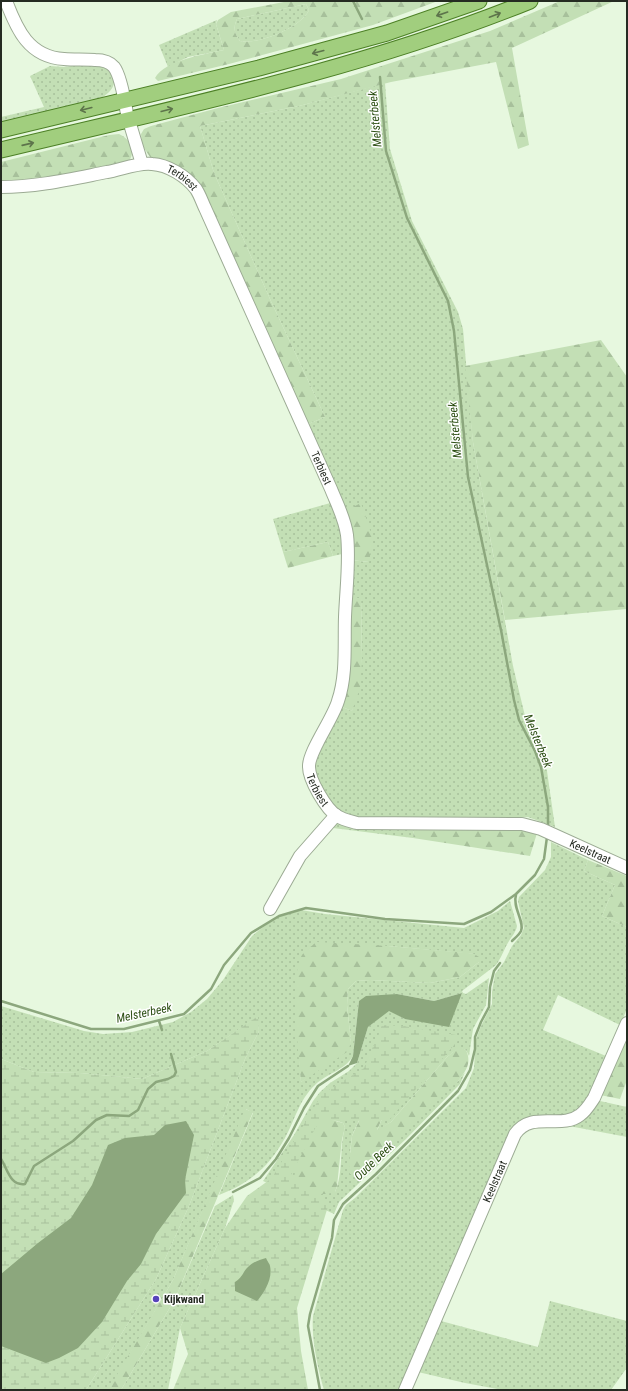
<svg xmlns="http://www.w3.org/2000/svg" width="628" height="1391" font-family="'Roboto Condensed',sans-serif">
<defs>
<pattern id="grass-dots" width="8" height="8" patternUnits="userSpaceOnUse"><rect width="8" height="8" fill="#c3dfb5"/><path d="M2 2h.1M6 6h.1" fill="none" stroke="#a7c09b" stroke-width="1.8" stroke-linecap="round"/></pattern>
<pattern id="forest-firs" width="22" height="20" patternUnits="userSpaceOnUse"><rect width="22" height="20" fill="#c3dfb5"/><path d="M5 1l3.5 6h-7zM16 11l3.5 6h-7z" fill="#a7c09b"/></pattern>
<pattern id="wetland-marsh" width="20" height="14" patternUnits="userSpaceOnUse"><rect width="20" height="14" fill="#c3dfb5"/><path d="M1 5h8M5 5V1M11 12h8M15 12V8" fill="none" stroke="#a7c09b"/></pattern>
</defs>
<rect width="100%" height="100%" fill="#e7f8df"/>
<!-- grass -->
<g fill="url(#grass-dots)" fill-rule="evenodd">
<path d="M306,4L309,10C301,28 257,45 240,41C234,33 233,28 237,19Z"/>
<polygon points="217,20 216,24 224,50 188,57 168,67 159,45"/>
<path d="M78,65C86,65 96,65 104,67C106,68 109,71 111,73C119,84 110,93 101,98L1,122V117L44,107L30,76L50,66L64,67Z"/>
<path d="M385,83L390,149L412,221L458,312L463,329L473,442L513,666L525,716L547,771L555,827L528,817H358C336,814 336,814 325,795C322,790 317,784 315,778C310,763 335,723 342,707L352,711L362,658L361,598H350L351,560L368,562L369,557L345,511L306,425L325,417L270,299L214,173L200,126L299,106Z"/>
<polygon points="334,502 339,520 342,554 333,556 328,542 283,552 273,519"/>
<polygon points="337,823 349,825 414,829 413,838 333,828 333,826"/>
<path d="M551,842L588,860L584,871L615,885L602,916L627,927V1009L620,1025L558,995L543,1030L606,1056L586,1100L581,1108L569,1116L520,1120L501,1150L455,1262L399,1390H324C318,1369 311,1338 313,1316L343,1210L346,1205L355,1198L466,1088L474,1068L476,1039L481,1026L492,1004V992L495,974L504,962L512,946L521,935L524,928L518,901L519,897L545,870L551,857Z"/>
<path d="M510,901L517,926C516,932 512,936 509,941C504,949 502,957 496,965L462,991L463,993L466,994L489,978L486,1005L473,1029L469,1056L466,1050C458,1046 454,1052 447,1057L391,1122L377,1131L381,1121L387,1115L385,1064L354,1131L352,1136L350,1153L458,1081L465,1072L460,1084L406,1139L339,1202L334,1214L263,1181L294,1135L313,1101L320,1092L330,1083L349,1071L357,1063L368,1027L389,1010L405,1019L456,1006L462,993L434,1001L397,994L359,1001L353,1056C344,1071 327,1073 315,1085C299,1100 295,1120 285,1138C269,1167 250,1183 219,1195L253,1113L246,1109L173,1280L109,1390H86L156,1279L189,1206L245,1059L259,1031L257,1017L207,1051L142,1079L80,1073L34,1072L1,1059V1006L84,1031L103,1034L132,1032L173,1022L191,1012L207,999L223,980L252,936L263,927L278,917L301,910L325,914L464,928L498,911ZM388,946L474,954L479,962L460,977L430,983L370,980L356,981L348,989L347,1005L351,1043L301,1082L296,1008ZM332,1119L343,1123L345,1127C339,1148 344,1172 335,1192Z"/>
<polygon points="600,1101 627,1107 627,1137 569,1126 581,1120"/>
<polygon points="233,1195 234,1200 225,1228 180,1328 168,1390 121,1390 175,1299 215,1206"/>
<polygon points="550,1301 627,1321 626,1369 611,1390 503,1390 465,1383 418,1372 441,1321 538,1347"/>
</g>
<!-- forest -->
<g fill="url(#forest-firs)" fill-rule="evenodd">
<path d="M289,1H438L373,25L229,64L158,81L155,78C165,60 206,54 224,50L216,24L218,20L231,12ZM306,4L309,10C301,28 257,45 240,41C234,33 233,28 237,19Z"/>
<polygon points="560,1 614,1 512,48 529,145 518,149 496,62 391,82 299,106 200,126 214,173 270,299 325,417 306,425 202,191 159,161 150,157 142,145 141,134 144,129 151,126 218,108 341,79 490,31"/>
<path d="M119,134C132,140 136,151 128,163L51,181L1,183V162L109,135Z"/>
<polygon points="601,340 627,377 627,609 505,620 473,442 465,366"/>
<polygon points="361,503 373,539 369,562 351,560 345,511"/>
<polygon points="328,542 333,556 288,568 283,552"/>
<polygon points="350,598 361,598 362,658 360,688 352,711 342,707 348,683"/>
<polygon points="414,829 525,830 537,833 530,856 413,838"/>
<polygon points="588,860 627,876 627,927 602,916 615,885 584,871"/>
<path d="M316,942L388,946L468,953L474,954L479,957V962L460,977L430,983L370,980L356,981L348,989L347,1005L351,1043L347,1052L301,1082C299,1055 289,976 302,955C305,951 312,946 316,942Z"/>
<polygon points="627,1033 627,1080 620,1099 600,1095"/>
<path d="M458,1048H462L466,1050C472,1063 466,1071 458,1081L356,1175L350,1174L349,1165L352,1136L385,1064L387,1115L381,1121L377,1130L391,1122L447,1057Z"/>
<polygon points="245,1109 253,1112 175,1299 121,1390 108,1390 173,1280"/>
<path d="M317,1116L343,1123L345,1127L342,1139L337,1186L335,1192C314,1198 309,1190 294,1178L296,1166Z"/>
</g>
<!-- wetland -->
<g fill="url(#wetland-marsh)">
<polygon points="258,1016 259,1031 245,1059 189,1206 156,1279 86,1390 1,1390 1,1059 34,1072 80,1073 142,1079 207,1051"/>
<polygon points="382,1025 403,1026 462,1036 389,1120 319,1121 291,1175 329,1203 297,1308 301,1351 308,1390 173,1390 188,1354 180,1328 225,1228 247,1196 272,1178 322,1094 364,1068"/>
</g>
<!-- water -->
<g fill="#8ca77d">
<polygon points="462,993 449,1027 405,1019 389,1011 368,1027 357,1063 348,1066 353,1056 359,1001 366,996 397,994 434,1001"/>
<polygon points="186,1121 194,1135 185,1180 186,1193 156,1234 141,1264 127,1281 102,1322 78,1348 59,1358 46,1363 1,1346 1,1274 38,1243 71,1218 92,1185 108,1145 125,1138 154,1135 165,1125"/>
<path d="M266,1258C267,1261 270,1264 270,1266C273,1279 264,1293 257,1301L235,1291V1282C243,1277 242,1273 248,1267C253,1262 259,1260 266,1258Z"/>
</g>
<g fill="none" stroke-linecap="round" stroke-linejoin="round">
<!-- stream -->
<g stroke="#8ca77d" stroke-width="2.5">
<polyline points="353,1 362,19"/>
<polyline points="380,77 386,151 407,218 448,301 454,331 468,477 501,630 514,700 519,720 535,751 541,767 548,807 548,828"/>
<path d="M512,941C515,938 519,935 521,931C525,922 512,907 516,895"/>
<polyline points="1,1001 91,1029 124,1029 184,1014 211,989 224,965 251,933 279,916 306,908 385,919 464,924 491,912 516,894 535,875 544,859 547,837"/>
<polyline points="159,1021 162,1030"/>
<path d="M1,1159C8,1170 10,1186 25,1184L34,1166L73,1141L96,1120L107,1115L129,1116L138,1110L148,1089L156,1082L168,1079L174,1076L176,1072L171,1054"/>
<polyline points="233,1192 260,1178 276,1159 289,1138 304,1108 318,1086 348,1066"/>
<polyline points="320,1390 308,1326 310,1314 332,1238 334,1220 343,1204 376,1174 458,1091 470,1070 475,1049 475,1037 481,1022 489,1007 490,987 494,971 500,963"/>
</g>
<defs>
<g id="minor">
<path d="M6,1C17,30 29,57 64,59C74,60 84,59 95,60C101,60 109,61 114,67C121,76 125,102 127,114C132,131 137,147 142,164"/>
<path id="s1" d="M1,187C37,187 71,179 107,172C120,170 139,162 152,164C168,165 186,176 196,189C200,195 202,202 205,208L331,489C337,504 345,519 347,535C350,561 346,590 345,617C344,644 347,675 338,701C333,719 308,752 309,767C309,780 326,809 337,816C344,820 350,821 357,823L522,824L541,829L627,868"/>
<polyline points="270,909 300,856 336,815"/>
<path id="s2" d="M405,1390L515,1134C532,1110 561,1130 580,1115C586,1111 590,1104 594,1098L627,1023"/>
</g>
<g id="major">
<polyline points="1,130 259,68 387,33 479,1"/>
<path d="M1,150C179,107 360,70 530,1"/>
</g>
</defs>
<!-- minor casing -->
<use href="#minor" stroke="#9cab94" stroke-width="14"/>
<!-- major casing -->
<use href="#major" stroke="#4d8026" stroke-width="17"/>
<!-- minor -->
<use href="#minor" stroke="#fff" stroke-width="12"/>
<!-- major -->
<use href="#major" stroke="#a1ce7e" stroke-width="15"/>
</g>
<!-- one-way arrows -->
<defs><path id="oneway-shaft" d="M-6 0H5M1.5-3L5.5 0L1.5 3" fill="none" stroke-width="1.6" stroke-linecap="round" stroke-linejoin="round"/></defs>
<g stroke="#5d744b">
<use href="#oneway-shaft" transform="translate(442 14) rotate(161)"/>
<use href="#oneway-shaft" transform="translate(495 15) rotate(-21)"/>
<use href="#oneway-shaft" transform="translate(318 52) rotate(165)"/>
<use href="#oneway-shaft" transform="translate(86 109) rotate(166)"/>
<use href="#oneway-shaft" transform="translate(167 110) rotate(-14)"/>
<use href="#oneway-shaft" transform="translate(28 144) rotate(-13)"/>
</g>
<!-- markers -->
<circle fill="#5743bb" stroke="#fff" stroke-width="1.5" cx="156" cy="1299" r="4"/>
<g text-anchor="middle" dominant-baseline="central" stroke-width="3" stroke-linejoin="round" paint-order="stroke">
<!-- street labels -->
<g font-size="11" fill="#252b22" stroke="#fff">
<text stroke="none"><textPath href="#s1" startOffset="187">Terbiest</textPath></text>
<text stroke="none"><textPath href="#s1" startOffset="511">Terbiest</textPath></text>
<text stroke="none"><textPath href="#s1" startOffset="847">Terbiest</textPath></text>
<text stroke="none"><textPath href="#s1" startOffset="1140">Keelstraat</textPath></text>
<text stroke="none"><textPath href="#s2" startOffset="227">Keelstraat</textPath></text>
</g>
<!-- poi labels -->
<g font-size="11" font-weight="bold" fill="#252b22" stroke="#fff" text-anchor="start">
<text x="164" y="1299">Kijkwand</text>
</g>
<!-- water labels -->
<g font-size="12" font-style="italic" fill="#2c4f13" stroke="#fff">
<text transform="translate(375 119) rotate(-95)">Melsterbeek</text>
<text transform="translate(455 430) rotate(-95)">Melsterbeek</text>
<text transform="translate(538 741) rotate(68)">Melsterbeek</text>
<text transform="translate(144 1013) rotate(-12)">Melsterbeek</text>
<text transform="translate(374 1161) rotate(-44)">Oude Beek</text>
</g>
</g>
<!-- border -->
<rect width="628" height="1391" fill="none" stroke="#252b22" stroke-width="4"/>
</svg>
